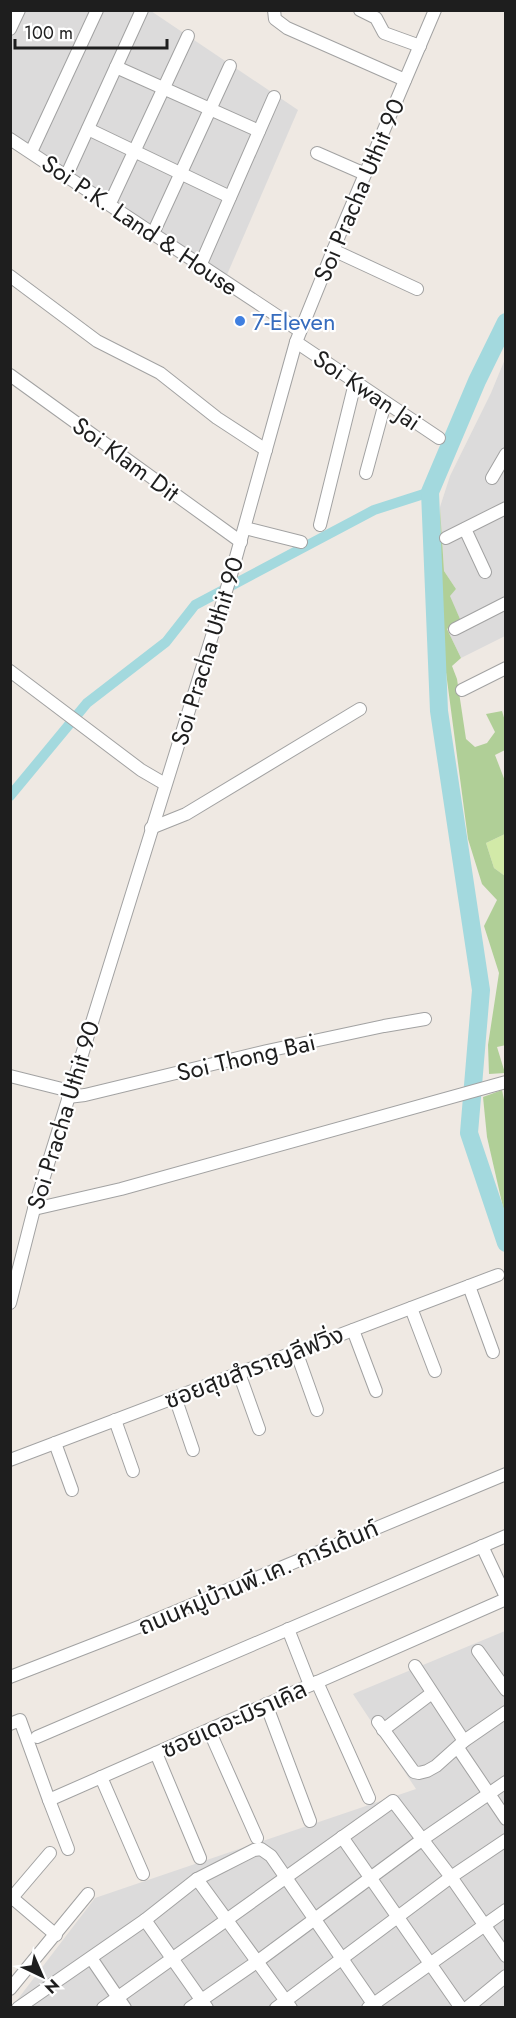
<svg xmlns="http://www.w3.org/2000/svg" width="516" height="2018" font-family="Jost,'Noto Sans Thai',sans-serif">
<rect width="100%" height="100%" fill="#efe9e3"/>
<!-- residential -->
<g fill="#dcdbdb">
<polygon points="10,11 151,11 298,110 226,277 11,135"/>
<polygon points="505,359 505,636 461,658 447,629 460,619 449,596 456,589 444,571 440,507 450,476 491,393"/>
<polygon points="505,1631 505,2007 11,2008 95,1898 416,1789 353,1694"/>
</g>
<!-- grass -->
<polygon fill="#d2eaa8" points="505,834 505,876 494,868 486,843"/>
<!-- forest -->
<g fill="#b0cf97">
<polygon points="440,507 444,571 456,589 450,596 460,619 447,629 461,658 452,666 457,679 466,739 475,747 487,743 495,732 486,714 502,711 505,721 505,750 495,755 505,781 505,834 486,843 494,868 505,876 506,1045 497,1047 505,1073 489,1074 488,1045 499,973 484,926 497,900 482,884 468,839 442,642"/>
<polygon points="502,1090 506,1109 505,1216 487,1137 483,1097"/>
</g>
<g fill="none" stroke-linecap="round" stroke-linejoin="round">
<!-- canal -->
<polyline stroke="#a3d9de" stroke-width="10" points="10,796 87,703 166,642 195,605 374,510 430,492"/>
<!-- river -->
<polyline stroke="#a3d9de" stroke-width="18" points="506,322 477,381 430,492 439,711 481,990 469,1133 506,1243"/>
<defs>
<g id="minor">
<polyline points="274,10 275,19 287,28 405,80"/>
<polyline points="360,10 376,18 384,33 420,46"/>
<polyline points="10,29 19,10"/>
<polyline points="116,67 259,131"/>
<polyline points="88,129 230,197"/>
<polyline points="10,139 300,331"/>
<polyline points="31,152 97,10"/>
<polyline points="317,153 365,174"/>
<polyline points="69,170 142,10"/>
<polyline points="112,199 188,36"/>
<polyline points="156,227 230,66"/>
<polyline points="333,250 417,289"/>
<polyline points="200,266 274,97"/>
<polyline points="10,276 97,341 160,373 217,418 266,450"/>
<polyline points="296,342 439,438"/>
<polyline points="10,375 241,542"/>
<polyline points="366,473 385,403"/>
<polyline points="492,478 506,454"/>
<polyline points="320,525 355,383"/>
<polyline points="245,528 301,542"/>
<polyline points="465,529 485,572"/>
<polyline points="446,538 506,508"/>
<polyline points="455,629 506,603"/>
<polyline points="10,671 141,770 165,784"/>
<polyline points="462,690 506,668"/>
<polyline points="151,828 186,814 360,709"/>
<polyline points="10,1076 70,1091"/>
<polyline points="68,1097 85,1095 267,1051 384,1026 425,1019"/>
<polyline points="34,1209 121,1189 506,1082"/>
<polyline points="469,1286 493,1352"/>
<polyline points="10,1303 34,1209 231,575 296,342 343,226 435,10"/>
<polyline points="411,1308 435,1371"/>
<polyline points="353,1330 376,1391"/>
<polyline points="296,1351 317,1410"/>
<polyline points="239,1373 259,1429"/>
<polyline points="175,1397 193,1450"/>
<polyline points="115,1420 133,1471"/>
<polyline points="55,1443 72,1490"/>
<polyline points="10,1460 498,1275"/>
<polyline points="482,1546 506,1597"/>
<polyline points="288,1629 310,1685"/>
<polyline points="478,1651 506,1690"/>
<polyline points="415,1666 464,1741"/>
<polyline points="10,1677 141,1626 506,1474"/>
<polyline points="317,1682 369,1798"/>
<polyline points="266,1704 310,1821"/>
<polyline points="378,1722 414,1772 419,1773 427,1771 436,1766 464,1741 506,1712"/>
<polyline points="10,1724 20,1720 49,1800 506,1599"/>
<polyline points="209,1730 257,1838"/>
<polyline points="383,1730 432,1693"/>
<polyline points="37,1737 506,1536"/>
<polyline points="458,1748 506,1819"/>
<polyline points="156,1753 200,1858"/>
<polyline points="101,1777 143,1874"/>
<polyline points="49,1800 68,1849"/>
<polyline points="342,1837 461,2008"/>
<polyline points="197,1879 291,2008"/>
<polyline points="10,1896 56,1935"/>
<polyline points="10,1900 50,1853"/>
<polyline points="145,1920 207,2008"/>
<polyline points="91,1958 125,2008"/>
<polyline points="10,1989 88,1894"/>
<polyline points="18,2008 145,1920 197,1879 254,1850 261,1849 271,1856 376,2008"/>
<polyline points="103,2008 393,1801 451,1877 506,1956"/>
<polyline points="190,2008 258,1961 423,1839 506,1782"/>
<polyline points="276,2008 451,1877 506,1840"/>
<polyline points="368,2008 506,1910"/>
<polyline points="467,2008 506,1976"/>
</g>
</defs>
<!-- minor casing -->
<use href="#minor" stroke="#a2a2a2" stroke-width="14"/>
<!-- minor -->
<use href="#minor" stroke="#fff" stroke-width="12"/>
</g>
<!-- markers -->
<circle fill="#3f7fe0" stroke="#fff" stroke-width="2" cx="240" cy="321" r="6"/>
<g text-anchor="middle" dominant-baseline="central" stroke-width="4.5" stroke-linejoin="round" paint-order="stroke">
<!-- street labels -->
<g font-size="24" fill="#1e1e1e" stroke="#fff">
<text transform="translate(359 190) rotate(-67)">Soi Pracha Uthit 90</text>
<text transform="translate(140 225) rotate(34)">Soi P.K. Land &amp; House</text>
<text transform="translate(367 390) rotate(34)">Soi Kwan Jai</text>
<text transform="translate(126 459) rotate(36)">Soi Klam Dit</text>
<text transform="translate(207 651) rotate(-73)">Soi Pracha Uthit 90</text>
<text transform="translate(246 1057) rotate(-13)">Soi Thong Bai</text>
<text transform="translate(63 1115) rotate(-73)">Soi Pracha Uthit 90</text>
<text transform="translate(254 1367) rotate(-21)">ซอยสุขสำราญลีฟวิ่ง</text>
<text transform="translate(258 1577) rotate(-23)">ถนนหมู่บ้านพี.เค. การ์เด้นท์</text>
<text transform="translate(234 1719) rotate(-24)">ซอยเดอะมิราเคิล</text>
</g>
<!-- shop labels -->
<g font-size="24" fill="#366cbe" stroke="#fff" text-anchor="start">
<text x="252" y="321">7-Eleven</text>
</g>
</g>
<!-- border -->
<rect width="516" height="2018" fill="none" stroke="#1e1e1e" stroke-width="24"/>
<!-- north arrow -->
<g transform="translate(42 1976) rotate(136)" stroke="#ffffff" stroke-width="4.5" paint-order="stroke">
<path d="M0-4.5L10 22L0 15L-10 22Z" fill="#1e1e1e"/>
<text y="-9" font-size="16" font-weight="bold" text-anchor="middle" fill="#1e1e1e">N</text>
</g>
<!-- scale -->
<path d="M15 39v9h152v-9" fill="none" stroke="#1e1e1e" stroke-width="3"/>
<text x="24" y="39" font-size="18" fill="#1e1e1e" stroke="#ffffff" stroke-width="4.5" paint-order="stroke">100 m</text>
</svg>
